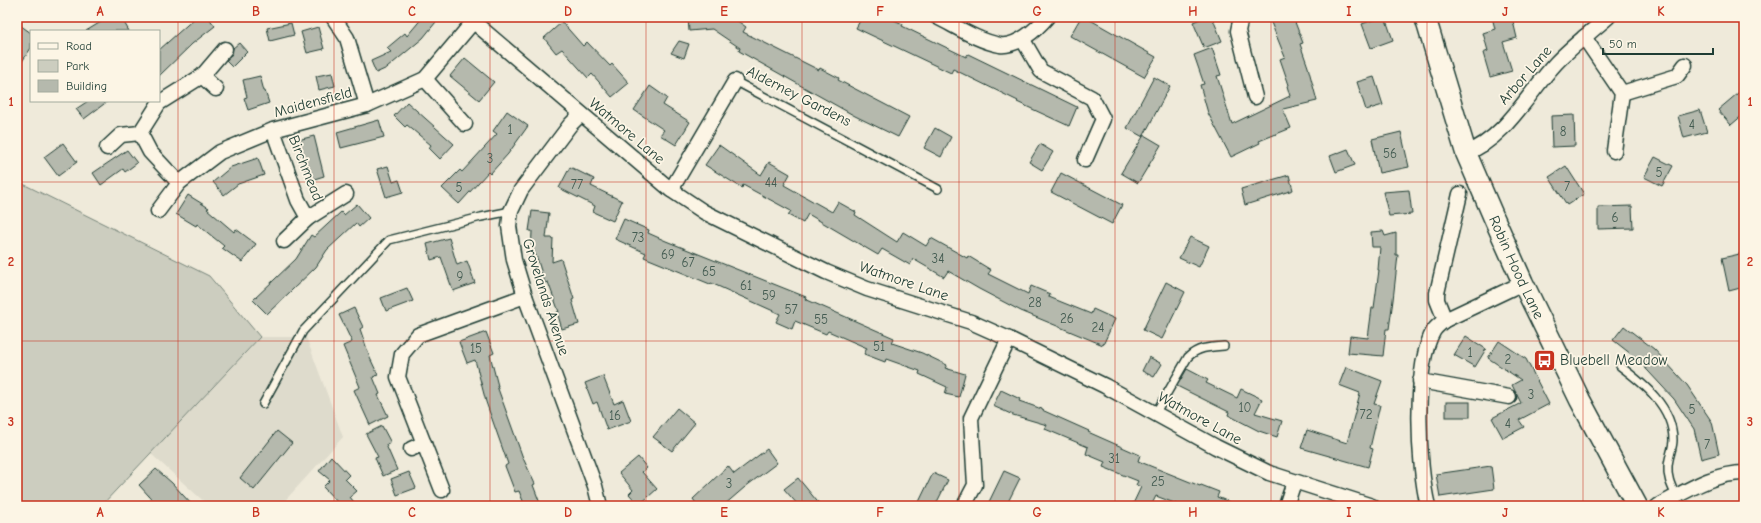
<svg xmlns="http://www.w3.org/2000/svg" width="1761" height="523" font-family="'Comic Neue',sans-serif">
<rect width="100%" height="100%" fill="#efeada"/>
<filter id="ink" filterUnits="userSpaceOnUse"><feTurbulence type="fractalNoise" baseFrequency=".025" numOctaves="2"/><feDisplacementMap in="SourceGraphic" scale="8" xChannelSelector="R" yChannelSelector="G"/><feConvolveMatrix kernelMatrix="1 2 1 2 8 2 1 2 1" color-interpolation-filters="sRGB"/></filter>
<g filter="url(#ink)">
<!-- built -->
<polygon fill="#dedbcc" points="260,337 306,337 343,437 280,506 209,506 150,453"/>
<!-- green -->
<polygon fill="#cccdbf" stroke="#76857a" points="17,181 209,276 260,337 101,506 17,506"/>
<!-- building -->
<g fill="#b5b9ad" stroke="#1f3d34">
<polygon points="109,17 121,17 129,31 86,31"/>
<polygon points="196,17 208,17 215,26 192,44 159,76 159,50"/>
<polygon points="423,17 440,17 423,38 387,68 376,73 371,61 391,52 387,48 405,33 407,36"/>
<polygon points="688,17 732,17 746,27 743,32 819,70 820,68 839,78 838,80 909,117 898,137 855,116 739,51 740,48 712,29 689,31"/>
<polygon points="862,17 887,17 903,24 902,26 966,57 968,54 1077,107 1069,126 1017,102 1018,101 953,69 951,73 856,28"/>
<polygon points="1081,17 1085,17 1156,57 1144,77 1070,36"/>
<polygon points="1205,17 1212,17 1222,41 1204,48 1193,22"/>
<polygon points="1279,17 1293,17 1303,43 1300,44 1308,67 1317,101 1283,109 1291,128 1259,141 1260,143 1231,157 1208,113 1200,85 1204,84 1194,55 1212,48 1221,75 1217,76 1232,124 1290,96 1287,86 1289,85 1280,59 1285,57 1270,20"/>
<polygon points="1381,17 1385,17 1393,40 1371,48 1362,24"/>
<polygon points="1492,17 1512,17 1517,38 1503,42 1512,71 1490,77 1483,53 1488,51 1483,33 1495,29"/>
<polygon points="562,22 583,46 587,42 610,66 612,64 629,83 612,97 592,74 588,78 562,49 556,53 544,38"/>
<polygon points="17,23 31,33 31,48 17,69"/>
<polygon points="291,23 294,35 270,41 267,28"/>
<polygon points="318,27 324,49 307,53 301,32"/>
<polygon points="679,41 689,44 684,58 671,53"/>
<polygon points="239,43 247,52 232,67 226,61 232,54 233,48"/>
<polygon points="465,58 494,82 479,100 450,76"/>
<polygon points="332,73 335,86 319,90 316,76"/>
<polygon points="260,76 264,91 265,91 269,103 248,110 244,98 247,97 243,80"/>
<polygon points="1154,77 1170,86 1143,137 1127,128"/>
<polygon points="1374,77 1383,105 1366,110 1357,82"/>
<polygon points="650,86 667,98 663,105 690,122 676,145 660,135 664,130 634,110"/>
<polygon points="1744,88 1744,114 1731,125 1718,110"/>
<polygon points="88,101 108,101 84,119 76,109"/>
<polygon points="407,102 454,144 440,159 429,148 431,145 407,125 405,127 394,116"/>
<polygon points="1700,110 1707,132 1684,138 1678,116"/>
<polygon points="507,111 528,126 508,154 490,174 488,172 459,204 442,188 460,170 462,172 497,134 493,131"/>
<polygon points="1574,115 1575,146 1552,147 1551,116"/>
<polygon points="379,120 384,137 341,148 337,132"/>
<polygon points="935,128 951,137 941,157 924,148"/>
<polygon points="1401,132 1409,167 1379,173 1372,139"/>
<polygon points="1144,135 1161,145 1138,183 1121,173"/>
<polygon points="314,136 324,176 308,181 298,140"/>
<polygon points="63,143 77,162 58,176 44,157"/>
<polygon points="1040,144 1053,152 1042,170 1029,162"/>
<polygon points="719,145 761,175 769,162 790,174 784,185 832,212 838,202 856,212 855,215 897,242 903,232 926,246 931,238 967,258 968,256 991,270 988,274 1028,294 1031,286 1050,294 1049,297 1091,314 1093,309 1115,319 1103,345 1021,311 979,289 948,271 944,277 913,259 910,265 882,249 878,255 808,214 803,223 788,215 791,211 743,185 742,188 705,165"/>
<polygon points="1348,149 1355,165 1336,172 1330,156"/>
<polygon points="127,150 137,163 125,172 123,169 101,185 93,173"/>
<polygon points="1655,157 1673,166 1662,186 1644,177"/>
<polygon points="258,158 264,175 238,184 224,195 213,182 231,167"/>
<polygon points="388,166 393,182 399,180 403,192 386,197 377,169"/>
<polygon points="1566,166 1584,194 1567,205 1549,177"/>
<polygon points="570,167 594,179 591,186 622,201 613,221 593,212 595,206 559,188"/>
<polygon points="1061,173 1122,205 1112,224 1051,192"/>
<polygon points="1289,175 1293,190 1245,205 1241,189"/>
<polygon points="1409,190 1412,214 1389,216 1383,192"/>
<polygon points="188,195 209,208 207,209 234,232 236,229 256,244 242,262 222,248 224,246 197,224 196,226 176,214"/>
<polygon points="357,204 369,218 359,227 356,223 327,250 316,267 267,314 253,300 296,259 311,235 314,237 341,212 344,215"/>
<polygon points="1632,206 1633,228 1598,229 1598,207"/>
<polygon points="532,211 549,213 546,238 553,238 552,262 561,259 574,299 572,300 579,324 562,329 557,312 559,312 548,282 545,283 536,255 531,255 532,231 529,231"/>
<polygon points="624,219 649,230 648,233 666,241 806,297 805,299 894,338 892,343 922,353 947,365 945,368 965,374 959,397 945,394 947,387 919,374 920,371 886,359 885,362 864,354 867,348 828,331 826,334 795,321 792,329 776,322 780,314 711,283 710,284 644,257 646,253 615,239"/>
<polygon points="1383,231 1385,236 1396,233 1396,255 1398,255 1393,300 1389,329 1386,329 1383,356 1348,353 1350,336 1368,338 1372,308 1374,308 1379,270 1378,270 1380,247 1372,247 1371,232"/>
<polygon points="1190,237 1209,246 1199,267 1179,258"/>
<polygon points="449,238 457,265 467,261 475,283 453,291 441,257 431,260 427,244"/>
<polygon points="1744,253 1744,287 1729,291 1722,258"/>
<polygon points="1166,282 1185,292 1162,339 1143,330"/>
<polygon points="407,288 413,301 386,311 381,298"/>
<polygon points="354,308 363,327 360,329 370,358 378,375 373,377 380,394 378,395 388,416 370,425 354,390 360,387 343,346 352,342 339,315"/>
<polygon points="1624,326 1654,349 1687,385 1712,422 1719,454 1701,459 1694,429 1674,399 1636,358 1613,340"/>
<polygon points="486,332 494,353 490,355 498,386 497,386 523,458 535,484 533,485 541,506 525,506 519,491 515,492 505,466 508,464 486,402 475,360 467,363 459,342"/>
<polygon points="1466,336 1486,349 1475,367 1454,355"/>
<polygon points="1499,341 1526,359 1549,404 1519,420 1524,427 1503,438 1492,418 1521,403 1512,385 1521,380 1488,358"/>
<polygon points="1149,357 1162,364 1154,377 1142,371"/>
<polygon points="1346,367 1382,381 1374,404 1380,405 1370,448 1373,449 1368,467 1301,448 1307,430 1347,443 1360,393 1339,385"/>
<polygon points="1187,369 1208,380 1206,383 1237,398 1241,389 1262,399 1255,413 1282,421 1277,437 1259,431 1228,415 1229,412 1177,386"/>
<polygon points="603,376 614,404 623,400 631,421 607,430 597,402 593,404 585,383"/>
<polygon points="1001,390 1020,399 1019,401 1042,409 1042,410 1089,431 1088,432 1140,455 1138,461 1200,486 1201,485 1219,492 1217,497 1239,506 1182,506 1156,496 1151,506 1132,506 1141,487 1136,485 1138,481 1103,467 1105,462 1086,454 1088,447 1045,429 1047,425 1013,415 993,406"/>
<rect x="1446" y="402" width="24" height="15"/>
<polygon points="677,408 695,423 672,451 653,437"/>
<polygon points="382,426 391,443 386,445 397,470 383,476 375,458 378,457 366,434"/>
<polygon points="277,431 292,443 254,490 240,478"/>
<polygon points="767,449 777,463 745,487 723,506 698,506 693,499 728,466 734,474"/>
<polygon points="331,456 349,475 345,479 357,491 350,497 357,506 341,506 323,487 330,480 319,471"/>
<polygon points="638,457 647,468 642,472 657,489 639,505 629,494 633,490 619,473"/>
<polygon points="1491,466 1494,489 1440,497 1436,474"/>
<polygon points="156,469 172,483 193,506 158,506 139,485"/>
<polygon points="1004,471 1020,478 1006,506 987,506"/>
<polygon points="409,472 416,488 397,495 391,479"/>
<polygon points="933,473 948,480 935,506 917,506"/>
<polygon points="798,478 821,506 799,506 784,489"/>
</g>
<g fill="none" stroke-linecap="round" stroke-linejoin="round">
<defs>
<g id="service">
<polyline points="735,81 938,189"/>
<path d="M1620,366C1644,384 1673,407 1673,440C1673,449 1668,458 1668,467C1667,478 1672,487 1676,496"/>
<polyline points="263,404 303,331 389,240 481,217 511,211"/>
<path d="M1155,414L1188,357C1199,347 1210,347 1224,346"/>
</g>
<g id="minor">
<polyline points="333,17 347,38 367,105"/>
<polyline points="468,17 671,190 704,212 826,272 867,289 971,322 1009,339 1105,386 1216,447 1269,473 1372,506"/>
<path d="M937,17C957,27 978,41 1000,45C1017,47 1037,29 1047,17"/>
<polyline points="1241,17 1238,31 1255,97"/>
<polyline points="1584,37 1622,93 1614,151"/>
<polyline points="1023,40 1041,71 1092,98 1103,119 1085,160"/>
<polyline points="202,76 216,89"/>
<polyline points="425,79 465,124"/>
<polyline points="1622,93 1677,76 1685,65"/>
<polyline points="581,114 570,125 521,190 511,211 509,226 514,260 525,296 595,486 600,506"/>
<polyline points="273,130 298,200 308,218 284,241"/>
<polyline points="107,148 121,135 140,133"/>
<path d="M1466,153C1505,139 1529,92 1556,63C1572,46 1591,32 1608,17"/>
<polyline points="179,183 150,152 140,133 159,103 202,76 225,49"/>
<polyline points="671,190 735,81"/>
<polyline points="158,211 179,183 220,152 273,130 367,105 425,79 473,22"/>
<polyline points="308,218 346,194"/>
<polyline points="1445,320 1437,300 1437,293 1460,194"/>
<polyline points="1420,381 1509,397"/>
<polyline points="411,449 424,443"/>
<polyline points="442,490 398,377 402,354 418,335 525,296"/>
<polyline points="964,506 975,485 971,418 1009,339"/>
<polyline points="1286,506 1294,482"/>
<path d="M1428,506C1418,467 1413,365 1434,330C1437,326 1441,323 1445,320L1523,283"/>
<path d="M1658,506C1685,492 1713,473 1744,473"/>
</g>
<g id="secondary">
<path id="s1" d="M1425,17L1466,153L1494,218L1523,283L1580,400L1637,506"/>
</g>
</defs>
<!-- service casing -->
<use href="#service" stroke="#1f3d34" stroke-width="10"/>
<!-- minor casing -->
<use href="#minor" stroke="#1f3d34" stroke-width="17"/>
<!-- secondary casing -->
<use href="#secondary" stroke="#1f3d34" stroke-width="23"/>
<!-- service -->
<use href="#service" stroke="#fcf5e5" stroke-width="7"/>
<!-- minor -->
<use href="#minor" stroke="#fcf5e5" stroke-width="14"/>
<!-- secondary -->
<use href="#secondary" stroke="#fcf5e5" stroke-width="20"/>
</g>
</g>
<!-- grid -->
<path fill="none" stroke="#c8321e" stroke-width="1" stroke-opacity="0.55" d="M178,17V506M334,17V506M490,17V506M646,17V506M802,17V506M959,17V506M1115,17V506M1271,17V506M1427,17V506M1583,17V506M17,182H1744M17,341H1744"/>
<!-- icons -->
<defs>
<symbol id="bus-square" viewBox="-11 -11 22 22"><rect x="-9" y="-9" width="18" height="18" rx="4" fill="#c8321e" stroke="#fcf5e5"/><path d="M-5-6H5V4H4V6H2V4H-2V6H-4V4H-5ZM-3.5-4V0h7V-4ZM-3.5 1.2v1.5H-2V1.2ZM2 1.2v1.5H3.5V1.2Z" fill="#fff"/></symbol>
</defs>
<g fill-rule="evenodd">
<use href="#bus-square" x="1532" y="348" width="25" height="25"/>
</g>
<g text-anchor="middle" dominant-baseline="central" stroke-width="3.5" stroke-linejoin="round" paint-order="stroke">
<!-- number labels -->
<g font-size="13" fill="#445c52">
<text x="1692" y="124">4</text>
<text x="510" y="129">1</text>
<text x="1563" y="131">8</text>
<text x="1390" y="153">56</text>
<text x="490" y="158">3</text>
<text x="1659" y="172">5</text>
<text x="771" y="182">44</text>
<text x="577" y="184">77</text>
<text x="1567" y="186">7</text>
<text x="459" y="187">5</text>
<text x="1615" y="217">6</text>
<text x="638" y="237">73</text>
<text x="668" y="254">69</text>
<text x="938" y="258">34</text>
<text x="688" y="262">67</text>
<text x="709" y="271">65</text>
<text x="460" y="276">9</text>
<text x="746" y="285">61</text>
<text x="769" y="295">59</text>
<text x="1035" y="302">28</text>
<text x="791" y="309">57</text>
<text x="1067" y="318">26</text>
<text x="821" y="319">55</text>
<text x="1098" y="327">24</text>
<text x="879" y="346">51</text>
<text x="476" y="348">15</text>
<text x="1470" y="352">1</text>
<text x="1508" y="359">2</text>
<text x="1531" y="394">3</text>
<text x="1245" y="407">10</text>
<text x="1692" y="409">5</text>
<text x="1366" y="414">72</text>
<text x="615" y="415">16</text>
<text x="1508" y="423">4</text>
<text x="1707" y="444">7</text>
<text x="1114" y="458">31</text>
<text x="1158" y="481">25</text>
<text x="729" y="483">3</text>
</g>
<!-- street labels -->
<g font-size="15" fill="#1f3d34" stroke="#fcf5e5">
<text transform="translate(1525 75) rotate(-49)">Arbor Lane</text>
<text transform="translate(799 96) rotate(27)">Alderney Gardens</text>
<text transform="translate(313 102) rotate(-15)">Maidensfield</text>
<text transform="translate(627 131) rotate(40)">Watmore Lane</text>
<text transform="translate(306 168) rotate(68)">Birchmead</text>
<text stroke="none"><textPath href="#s1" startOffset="267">Robin Hood Lane</textPath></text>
<text transform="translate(904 281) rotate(19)">Watmore Lane</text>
<text transform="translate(546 297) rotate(72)">Grovelands Avenue</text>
<text transform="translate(1200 418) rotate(29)">Watmore Lane</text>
</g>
<!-- poi labels -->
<g font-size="15" fill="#1f3d34" stroke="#fcf5e5" text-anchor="start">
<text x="1560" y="360">Bluebell Meadow</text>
</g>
</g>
<!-- margin -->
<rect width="1761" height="523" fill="none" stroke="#fcf5e5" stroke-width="44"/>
<!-- legend -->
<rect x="30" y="30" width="130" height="72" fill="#fcf5e5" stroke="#a4ab9e"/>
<rect x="38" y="43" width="20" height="6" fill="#fcf5e5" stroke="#a4ab9e"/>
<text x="66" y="50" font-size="12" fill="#1f3d34">Road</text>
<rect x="38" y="60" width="20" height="12" fill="#cccdbf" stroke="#a4ab9e"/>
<text x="66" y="70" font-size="12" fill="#1f3d34">Park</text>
<rect x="38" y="80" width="20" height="12" fill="#b5b9ad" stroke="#a4ab9e"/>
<text x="66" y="90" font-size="12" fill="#1f3d34">Building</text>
<!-- scale -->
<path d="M1603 48v6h110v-6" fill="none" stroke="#1f3d34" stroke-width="2"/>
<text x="1609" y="48" font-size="12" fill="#1f3d34" stroke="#fcf5e5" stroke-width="3" paint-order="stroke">50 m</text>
<rect x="22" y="22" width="1717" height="479" fill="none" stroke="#c8321e" stroke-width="1.5"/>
<g font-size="13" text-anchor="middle" font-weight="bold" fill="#c8321e">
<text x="100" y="16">A</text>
<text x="256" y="16">B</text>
<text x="412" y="16">C</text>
<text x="568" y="16">D</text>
<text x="724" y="16">E</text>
<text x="880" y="16">F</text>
<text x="1037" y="16">G</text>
<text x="1193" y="16">H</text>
<text x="1349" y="16">I</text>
<text x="1505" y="16">J</text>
<text x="1661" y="16">K</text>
<text x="11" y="106">1</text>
<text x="1750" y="106">1</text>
<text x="11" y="266">2</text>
<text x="1750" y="266">2</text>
<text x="11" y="426">3</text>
<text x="1750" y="426">3</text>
<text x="100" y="517">A</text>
<text x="256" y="517">B</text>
<text x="412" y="517">C</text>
<text x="568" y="517">D</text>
<text x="724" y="517">E</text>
<text x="880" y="517">F</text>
<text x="1037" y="517">G</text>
<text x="1193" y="517">H</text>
<text x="1349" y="517">I</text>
<text x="1505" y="517">J</text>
<text x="1661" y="517">K</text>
</g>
</svg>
